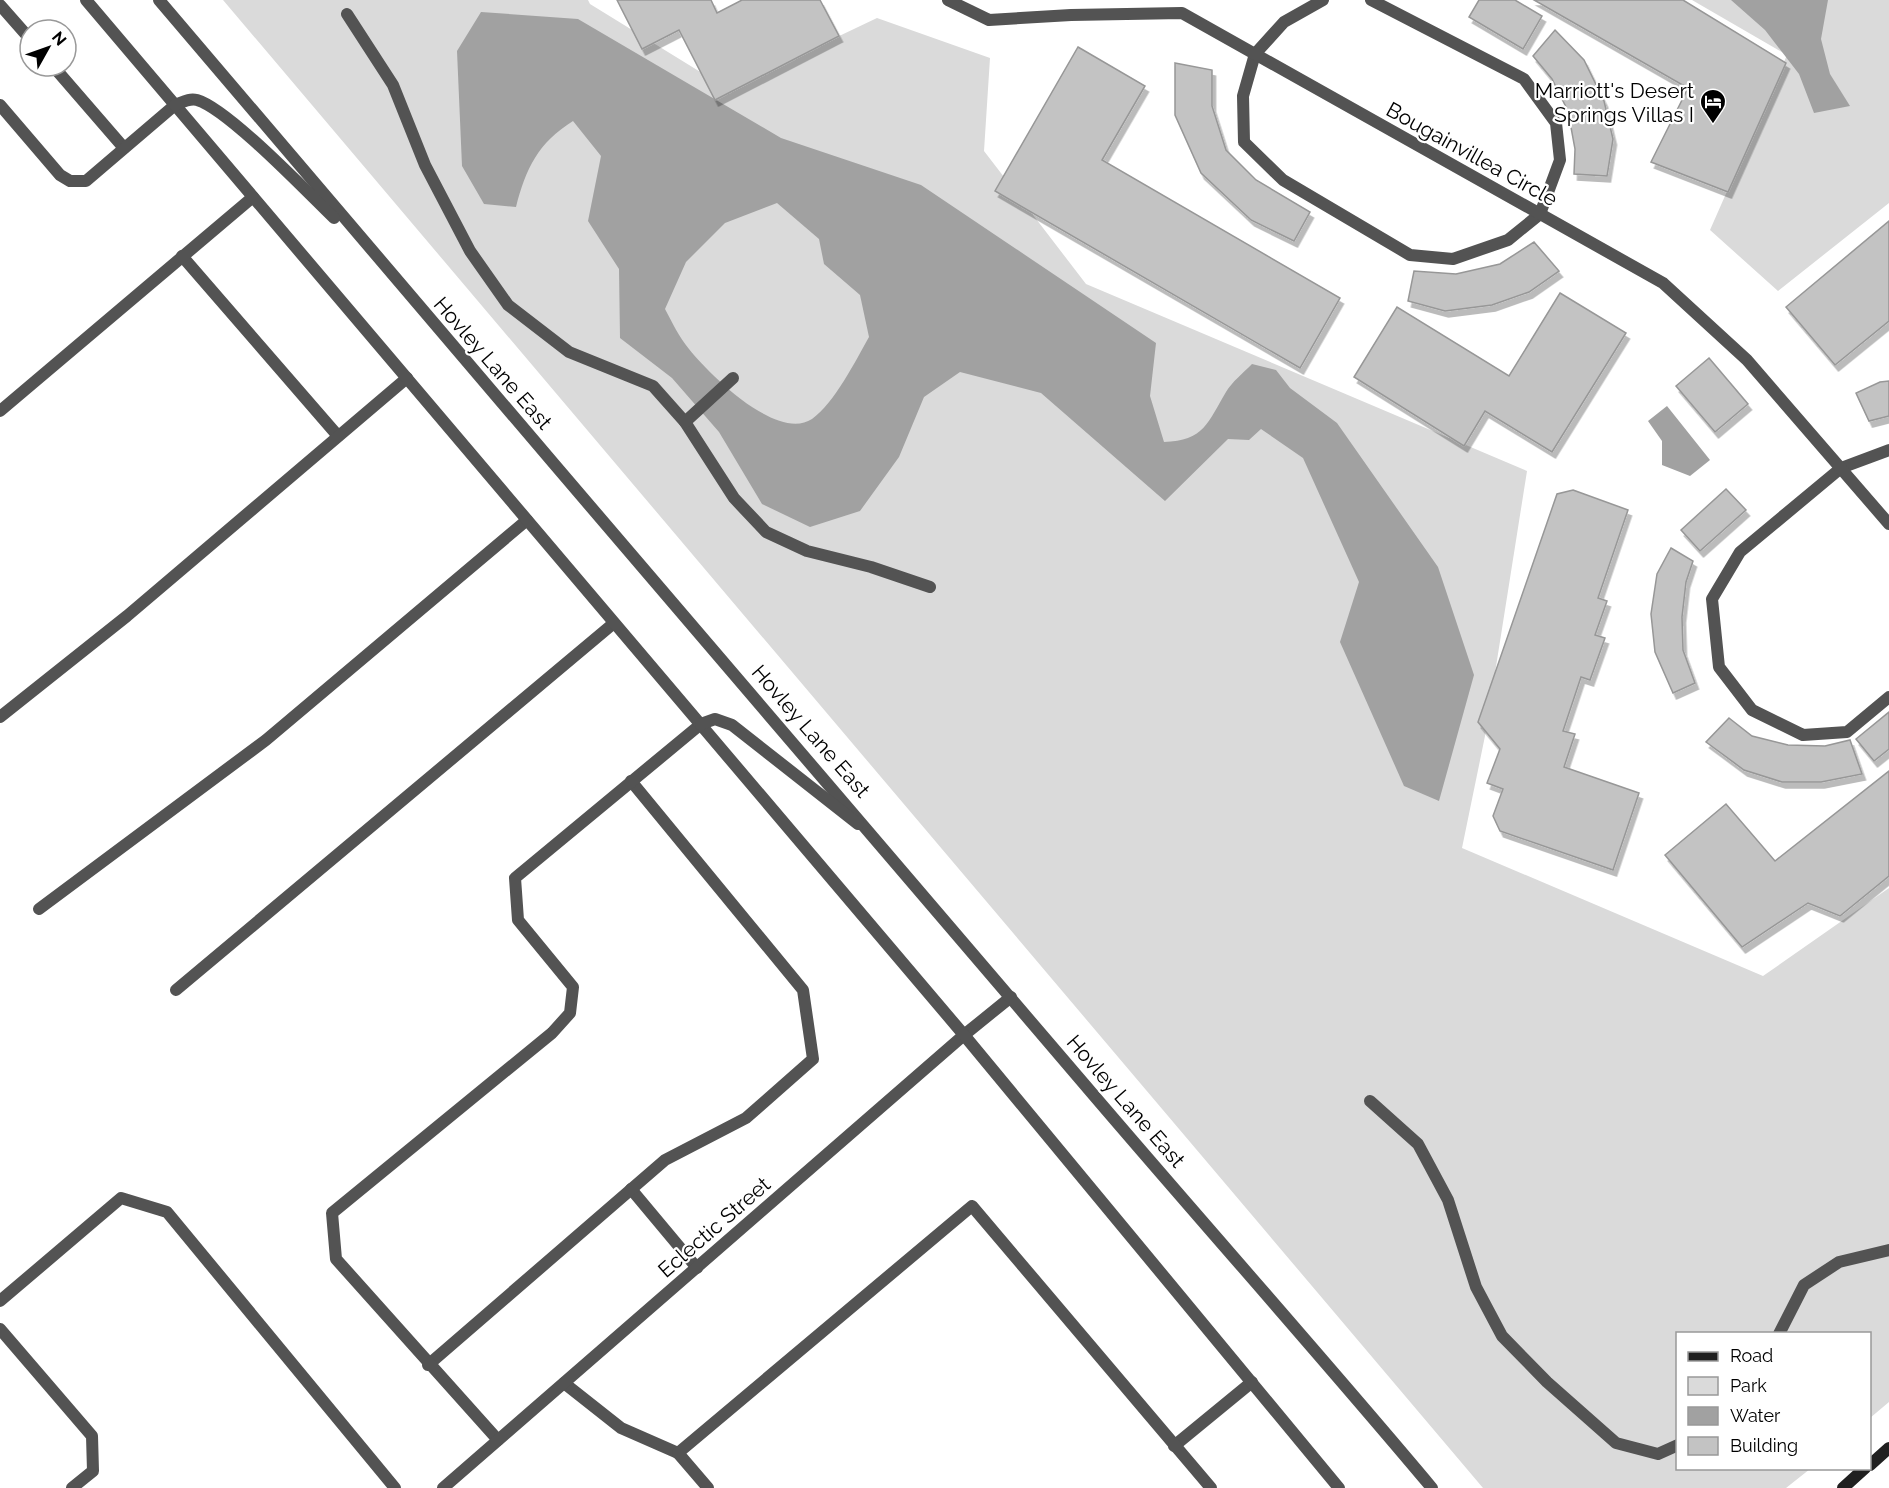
<svg xmlns="http://www.w3.org/2000/svg" width="1889" height="1488" font-family="Raleway,sans-serif">
<defs>
<filter id="shadow"><feDropShadow dx="3.5" dy="6" stdDeviation="0" flood-color="#0004"/></filter>
</defs>
<rect width="100%" height="100%" fill="#fff"/>
<!-- green -->
<g fill="#dadada">
<polygon points="223,0 588,0 590,4 728,89 877,18 990,58 984,151 1086,284 1527,471 1485,736 1462,848 1763,976 1889,888 1889,1402 1870,1418 1870,1334 1678,1334 1678,1468 1810,1469 1786,1488 1483,1488"/>
<polygon points="1692,0 1889,0 1889,203 1778,291 1710,230 1787,55"/>
</g>
<!-- water -->
<g fill="#a1a1a1" fill-rule="evenodd">
<polygon points="1731,0 1828,0 1821,39 1830,74 1850,106 1814,113 1799,74 1765,30"/>
<path d="M481,12L578,19L781,138L921,185L1156,343L1150,396L1164,442C1204,441 1208,422 1226,392C1232,382 1243,373 1252,364L1276,370L1290,388L1337,423L1438,567L1474,675L1439,801L1404,786L1340,642L1359,582L1303,458L1261,429L1249,440L1228,439L1165,501L1041,393L960,372L924,397L899,457L860,511L810,527L762,504L719,432L672,378L620,338L619,269L588,221L601,156L573,121C538,143 526,168 516,207L484,204L462,166L457,51ZM777,203L819,239L824,264L860,295L869,337C856,360 834,404 812,419C777,442 709,374 689,349C679,337 672,322 665,309L686,262L725,223Z"/>
<polygon points="1667,406 1710,460 1690,476 1662,465 1662,441 1648,421"/>
</g>
<!-- building -->
<g fill="#c3c3c3" stroke="#979797" stroke-width="1.5" filter="url(#shadow)">
<polygon points="617,0 711,0 717,13 742,0 820,0 839,36 715,100 679,30 642,49"/>
<polygon points="1479,0 1515,0 1542,16 1523,49 1469,17"/>
<polygon points="1534,0 1683,0 1786,63 1728,192 1651,162 1688,88"/>
<polygon points="1555,30 1584,60 1604,101 1613,139 1607,176 1574,174 1575,149 1568,111 1552,79 1533,56"/>
<polygon points="1078,47 1145,86 1102,160 1340,298 1300,368 995,191"/>
<polygon points="1175,63 1212,70 1212,106 1226,150 1256,180 1310,212 1294,241 1251,220 1201,173 1175,115"/>
<polygon points="1889,221 1889,321 1835,365 1786,307"/>
<polygon points="1534,242 1559,271 1529,292 1492,305 1445,311 1408,301 1414,271 1456,274 1500,264"/>
<polygon points="1560,293 1626,333 1552,452 1485,411 1464,446 1354,377 1397,307 1509,376"/>
<polygon points="1709,358 1748,404 1715,432 1676,386"/>
<polygon points="1889,381 1889,416 1869,421 1856,393 1880,382"/>
<polygon points="1726,489 1746,510 1700,551 1681,530"/>
<polygon points="1573,490 1628,510 1598,598 1607,601 1595,635 1605,638 1590,680 1581,677 1563,731 1575,734 1564,767 1639,793 1613,870 1500,831 1493,816 1503,789 1487,783 1500,749 1478,722 1557,494"/>
<polygon points="1671,548 1693,561 1686,582 1682,617 1683,650 1695,683 1673,693 1655,652 1651,614 1657,574"/>
<polygon points="1889,712 1889,749 1874,761 1856,739"/>
<polygon points="1729,718 1752,736 1788,745 1825,746 1850,740 1862,774 1821,782 1782,782 1744,770 1706,742"/>
<polygon points="1889,771 1889,876 1840,916 1808,903 1742,947 1665,855 1726,804 1775,861"/>
</g>
<g fill="none" stroke-linecap="round" stroke-linejoin="round">
<!-- service -->
<g stroke="#535353" stroke-width="12">
<polyline points="1323,0 1284,22 1255,54 1243,96 1244,142 1283,180 1410,255 1453,259 1508,240 1540,214 1560,160 1556,123 1524,79 1371,0"/>
<polyline points="0,5 30,39"/>
<polyline points="347,14 393,85 425,165 470,251 508,305 569,352 653,386 685,422 734,498 766,532 807,551 871,567 930,587"/>
<polyline points="53,66 124,148"/>
<polyline points="0,105 60,175 70,181 86,181 175,105"/>
<polyline points="182,256 338,436"/>
<polyline points="0,411 253,197"/>
<polyline points="685,422 733,378"/>
<polyline points="1889,450 1841,468 1740,552 1712,599 1719,667 1752,710 1803,735 1847,732 1889,697"/>
<polyline points="0,717 127,616 407,378"/>
<polyline points="39,909 266,740 527,520"/>
<polyline points="176,990 614,623"/>
<polyline points="1370,1101 1418,1144 1448,1200 1476,1287 1502,1336 1547,1382 1616,1443 1658,1454 1678,1445"/>
<polyline points="631,1189 697,1268"/>
<polyline points="0,1301 121,1198 167,1212 395,1488"/>
<polyline points="0,1329 92,1436 93,1471 72,1488"/>
<polyline points="1779,1334 1804,1285 1839,1262 1889,1250"/>
<polyline points="428,1365 665,1160 746,1118 813,1059 803,990 631,781"/>
<polyline points="564,1383 621,1428 678,1453"/>
<polyline points="498,1440 336,1259 332,1213 552,1033 570,1013 573,987 518,920 515,878 701,724"/>
<polyline points="1174,1446 1252,1382"/>
<polyline points="708,1488 678,1453 972,1206 1211,1488"/>
</g>
<!-- minor -->
<g stroke="#535353" stroke-width="12">
<polyline points="948,0 989,20 1071,15 1182,13 1663,283 1747,360 1889,524"/>
<polyline points="443,1488 964,1035 1011,997"/>
</g>
<!-- tertiary -->
<g stroke="#535353" stroke-width="12">
<polyline points="86,0 964,1035 1339,1488"/>
<path d="M159,0C466,363 777,723 1085,1085C1200,1220 1318,1352 1432,1488"/>
<path d="M175,105C183,102 189,98 197,100C228,109 307,192 334,218"/>
<polyline points="701,724 715,719 732,725 858,824"/>
</g>
<!-- secondary -->
<g stroke="#202020" stroke-width="12">
<polyline points="1870,1465 1889,1448"/>
<polyline points="1843,1488 1865,1468"/>
</g>
</g>
<!-- icons -->
<defs>
<symbol id="hotel-pin" viewBox="-11 -11 22 30"><path d="M0 17L-7.5 6A9.5 9.5 0 1 1 7.5 6Z" fill="#000" stroke="#fff"/><path d="M-6-4.5h1.5V1H6V5H4.5V3h-9V5H-6ZM-4 0a1.8 1.8 0 1 1 3.6 0ZM.5 0V-2.5h3Q6-2.5 6 0Z" fill="#fff"/></symbol>
</defs>
<g fill-rule="evenodd">
<use href="#hotel-pin" x="1698" y="87" width="30" height="40"/>
</g>
<g text-anchor="middle" dominant-baseline="central" stroke-width="4.5" stroke-linejoin="round" paint-order="stroke">
<!-- poi labels -->
<g font-size="21" fill="#000" stroke="#fff" text-anchor="end">
<text x="1694" y="90">Marriott's Desert<tspan x="1694" dy="24">Springs Villas I</tspan></text>
</g>
<!-- street labels -->
<g font-size="21" fill="#000" stroke="#fff">
<text transform="translate(1472 154) rotate(29)">Bougainvillea Circle</text>
<text transform="translate(493 363) rotate(49)">Hovley Lane East</text>
<text transform="translate(811 731) rotate(49)">Hovley Lane East</text>
<text transform="translate(1126 1101) rotate(49)">Hovley Lane East</text>
<text transform="translate(714 1227) rotate(-41)">Eclectic Street</text>
</g>
</g>
<!-- legend -->
<rect x="1676" y="1332" width="195" height="138" fill="#ffffff" stroke="#999999" stroke-width="1.5"/>
<rect x="1688" y="1352" width="30" height="9" fill="#202020" stroke="#999999" stroke-width="1.5"/>
<text x="1730" y="1362" font-size="18" fill="#000000">Road</text>
<rect x="1688" y="1377" width="30" height="18" fill="#dadada" stroke="#999999" stroke-width="1.5"/>
<text x="1730" y="1392" font-size="18" fill="#000000">Park</text>
<rect x="1688" y="1407" width="30" height="18" fill="#a1a1a1" stroke="#999999" stroke-width="1.5"/>
<text x="1730" y="1422" font-size="18" fill="#000000">Water</text>
<rect x="1688" y="1437" width="30" height="18" fill="#c3c3c3" stroke="#999999" stroke-width="1.5"/>
<text x="1730" y="1452" font-size="18" fill="#000000">Building</text>
<!-- north arrow -->
<g transform="translate(48 48) rotate(50)"><circle r="28" fill="#ffffff" stroke="#999999" stroke-width="1.5"/>
<path d="M0-4.5L10 22L0 15L-10 22Z" fill="#000000"/>
<text y="-9" font-size="16" font-weight="bold" text-anchor="middle" fill="#000000">N</text>
</g>
</svg>
